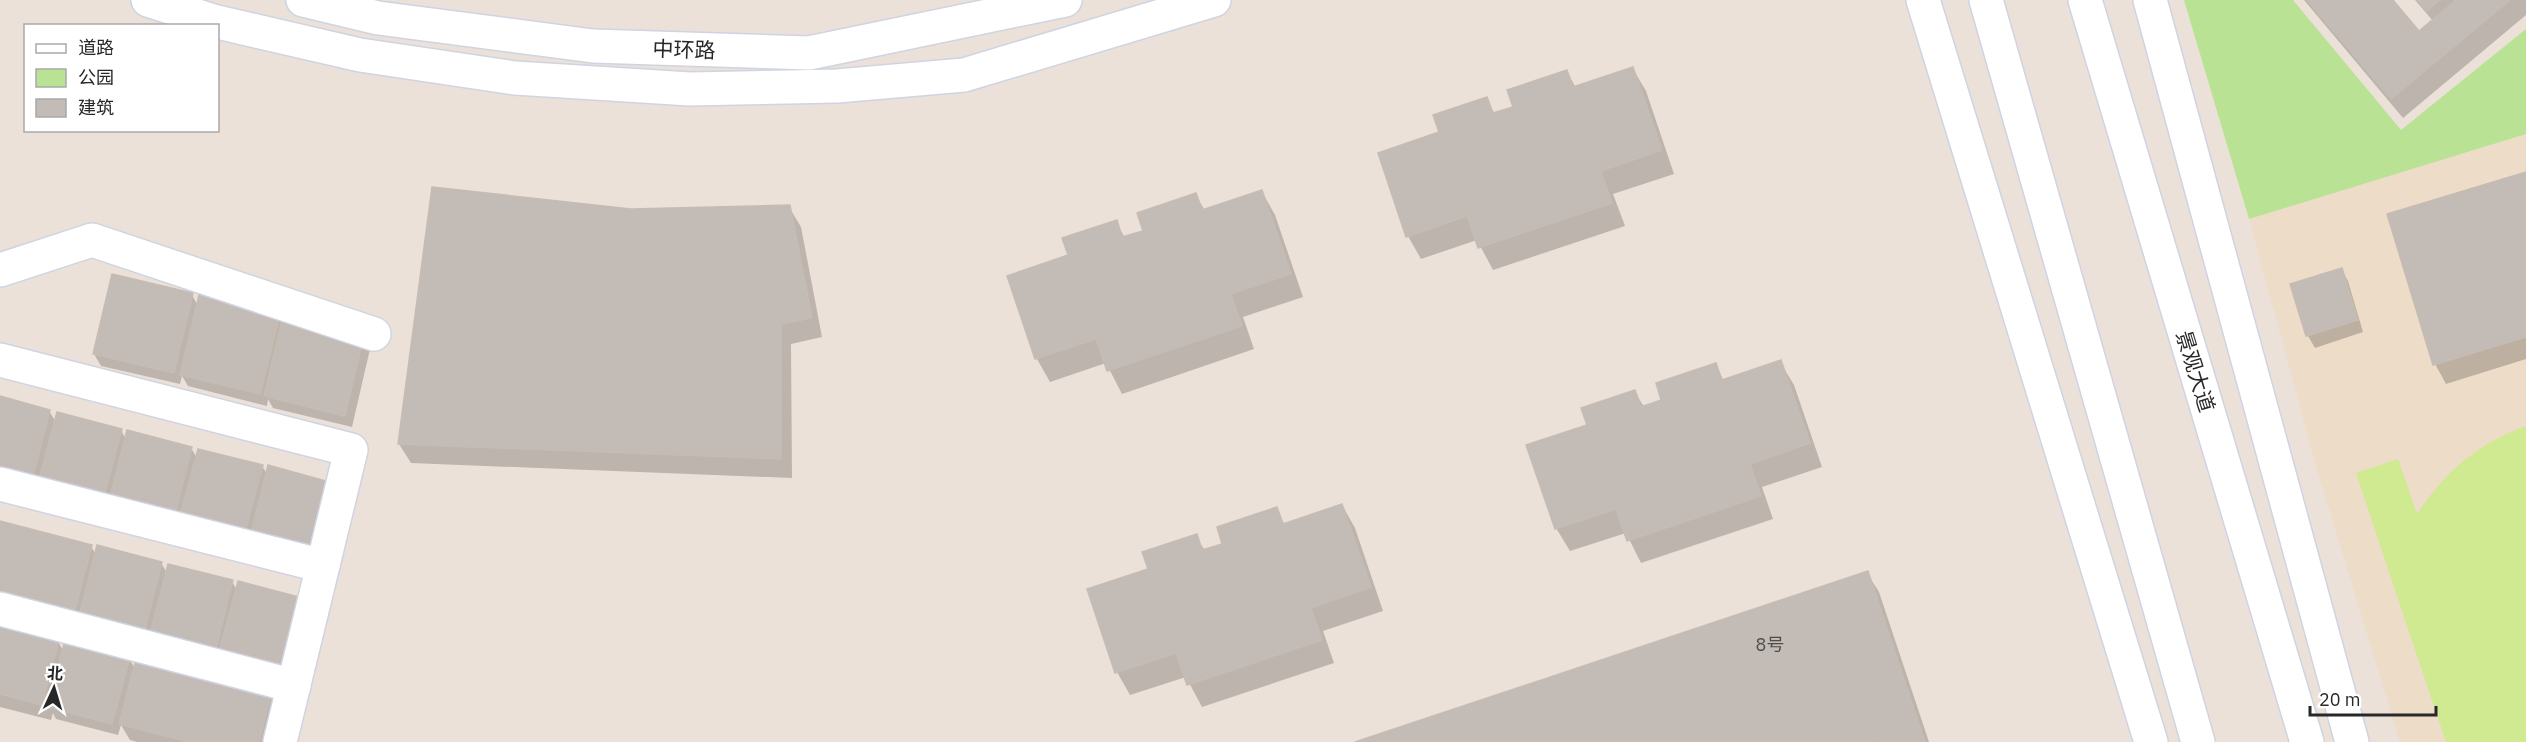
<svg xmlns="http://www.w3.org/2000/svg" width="2526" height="742" font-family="'IBM Plex Sans','Noto Sans SC',sans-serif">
<rect width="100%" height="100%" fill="#ebe1d9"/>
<!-- education -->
<polygon fill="#eddcc8" points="2526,134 2526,742 2400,742 2318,473 2249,219"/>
<!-- green -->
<polygon fill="#b9e295" points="2184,0 2293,0 2401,130 2526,29 2526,134 2249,219"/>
<!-- pitch -->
<path fill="#cfea90" d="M2526,426V742H2446L2356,473L2398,459L2417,514C2447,470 2476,445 2526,426Z"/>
<!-- shadow -->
<g fill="#0003">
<polygon points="2304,0 2391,0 2419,33 2433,21 2415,0 2526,0 2526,15 2403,118"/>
<polygon points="1633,69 1646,91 1674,174 1613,194 1625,226 1493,270 1477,240 1421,259 1408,236 1441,133 1486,99 1495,114 1515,108 1567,72 1576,88"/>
<polygon points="2526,174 2526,359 2446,384 2435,364"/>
<polygon points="1262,192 1275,215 1303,297 1243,317 1254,349 1122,394 1106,363 1050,382 1037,359 1009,277 1070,256 1116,222 1125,238 1144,232 1196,195 1205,211"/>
<polygon points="789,207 801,227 822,337 791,344 792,478 411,463 399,444 631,210"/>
<polygon points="2341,269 2348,281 2363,332 2315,348 2308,336 2292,285"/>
<polygon points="192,295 198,306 279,316 283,324 370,349 352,427 273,408 268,399 267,406 188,386 182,376 180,384 101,366 94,354"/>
<polygon points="1780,362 1794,385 1822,467 1762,487 1773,519 1641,563 1626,533 1570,551 1556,528 1589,426 1635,392 1644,407 1663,401 1715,365 1724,381"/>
<polygon points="0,398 49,411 56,422 121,430 126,440 191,448 197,458 262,466 322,561 0,477"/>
<polygon points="1342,505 1355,528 1383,611 1323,631 1334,663 1202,707 1186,677 1130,695 1117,672 1150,570 1196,536 1205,551 1224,545 1276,509 1285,525"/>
<polygon points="0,522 91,546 96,555 161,563 167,573 232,582 292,676 0,603"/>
<polygon points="1867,573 1879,592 1929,742 1362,742"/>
<polygon points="0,626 58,641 63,651 129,658 135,669 270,696 280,712 272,742 137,742 130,740 121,725 118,735 56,719 53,713 51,720 0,707"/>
</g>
<!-- building -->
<g fill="#c3bbb6" stroke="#c6bcb3" stroke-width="1.5">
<polygon points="2307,0 2393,0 2419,31 2456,0 2510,0 2391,99"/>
<polygon points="2417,0 2440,0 2427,11"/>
<polygon points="1633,67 1662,150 1601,171 1612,203 1478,248 1467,216 1406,237 1378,153 1439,132 1433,115 1487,97 1493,113 1513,107 1507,90 1567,70 1573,87"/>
<polygon points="2526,172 2526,337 2433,365 2387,214"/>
<polygon points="432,187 631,209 790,205 812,318 781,324 781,459 398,444"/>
<polygon points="1262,190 1291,274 1231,294 1242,326 1107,371 1096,339 1035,359 1007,276 1068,255 1062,238 1117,220 1122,237 1143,231 1137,213 1196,193 1202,210"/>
<polygon points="2342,268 2358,320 2306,336 2290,284"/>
<polygon points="112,274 193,293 174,373 93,354"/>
<polygon points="199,295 280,315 260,394 180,375"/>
<polygon points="283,316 364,335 345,416 264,396"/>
<polygon points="1781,360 1810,443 1750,464 1761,496 1627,541 1616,509 1555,529 1526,445 1587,425 1581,408 1635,390 1641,407 1661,400 1656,383 1716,363 1722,380"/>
<polygon points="0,396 50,410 33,476 0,468"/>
<polygon points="57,412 122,429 104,496 39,479"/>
<polygon points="127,430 192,447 175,514 110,497"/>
<polygon points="198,449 263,465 245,532 180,515"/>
<polygon points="268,465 333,483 316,550 251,533"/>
<polygon points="1342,504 1371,587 1311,608 1322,640 1187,685 1176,653 1115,673 1087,589 1148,569 1142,552 1197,534 1202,550 1222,544 1217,527 1277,507 1283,524"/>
<polygon points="0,521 92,545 75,610 0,590"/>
<polygon points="97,545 162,562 145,629 80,612"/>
<polygon points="168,564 233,580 216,648 151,630"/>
<polygon points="1868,571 1919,724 1865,742 1435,742 1427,718"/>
<polygon points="238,581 303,598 286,665 220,648"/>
<polygon points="0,625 59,640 42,705 0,694"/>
<polygon points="65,640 130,657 112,724 47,707"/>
<polygon points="136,659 271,695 259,742 188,742 119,724"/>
<polygon points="1427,718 1435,742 1355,742"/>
<polygon points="1919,724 1925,742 1865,742"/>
</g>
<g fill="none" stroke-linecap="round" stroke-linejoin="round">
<defs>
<g id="minor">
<polyline points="148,0 213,21 360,55 515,78 690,89 837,86 964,75 1214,0"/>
<polyline points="303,0 378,18 593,46 809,53 1065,0"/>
<polyline points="1923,0 2151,742"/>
<polyline points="1986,0 2198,742"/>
<polyline points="2085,0 2307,742"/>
<polyline points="2150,0 2352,742"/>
<polyline points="0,270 92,240 374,334"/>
<polyline points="0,360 351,450 280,742"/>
<polyline points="0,484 323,566"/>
<polyline points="0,609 294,686"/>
</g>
</defs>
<!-- minor casing -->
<use href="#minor" stroke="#ced4e1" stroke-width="36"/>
<!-- minor -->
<use href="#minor" stroke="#fff" stroke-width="33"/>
</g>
<g text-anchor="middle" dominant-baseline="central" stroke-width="5" stroke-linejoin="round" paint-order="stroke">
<!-- number labels -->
<g font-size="18" fill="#4f4d4c">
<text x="1770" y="644">8号</text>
</g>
<!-- street labels -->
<g font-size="21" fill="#282828" stroke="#fff">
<text transform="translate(684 49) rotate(2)">中环路</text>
<text transform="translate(2196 371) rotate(73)">景观大道</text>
</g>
</g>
<!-- legend -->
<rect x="24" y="24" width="195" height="108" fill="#ffffff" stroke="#a9a9a9" stroke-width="1.5"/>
<rect x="36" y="44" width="30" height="9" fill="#ffffff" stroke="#a9a9a9" stroke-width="1.5"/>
<text x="78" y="54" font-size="18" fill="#282828">道路</text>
<rect x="36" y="69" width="30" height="18" fill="#b9e295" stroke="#a9a9a9" stroke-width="1.5"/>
<text x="78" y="84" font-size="18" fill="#282828">公园</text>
<rect x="36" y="99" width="30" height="18" fill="#c3bbb6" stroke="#a9a9a9" stroke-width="1.5"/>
<text x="78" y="114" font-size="18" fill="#282828">建筑</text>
<!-- north arrow -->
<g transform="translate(54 688) rotate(4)" stroke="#ffffff" stroke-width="4.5" paint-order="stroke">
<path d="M0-4.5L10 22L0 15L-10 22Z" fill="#282828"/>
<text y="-9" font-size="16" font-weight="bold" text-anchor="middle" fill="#282828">北</text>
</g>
<!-- scale -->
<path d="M2310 706v9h126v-9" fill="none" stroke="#282828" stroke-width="3"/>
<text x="2319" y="706" font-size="18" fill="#282828" stroke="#ffffff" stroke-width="4.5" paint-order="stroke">20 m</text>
</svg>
